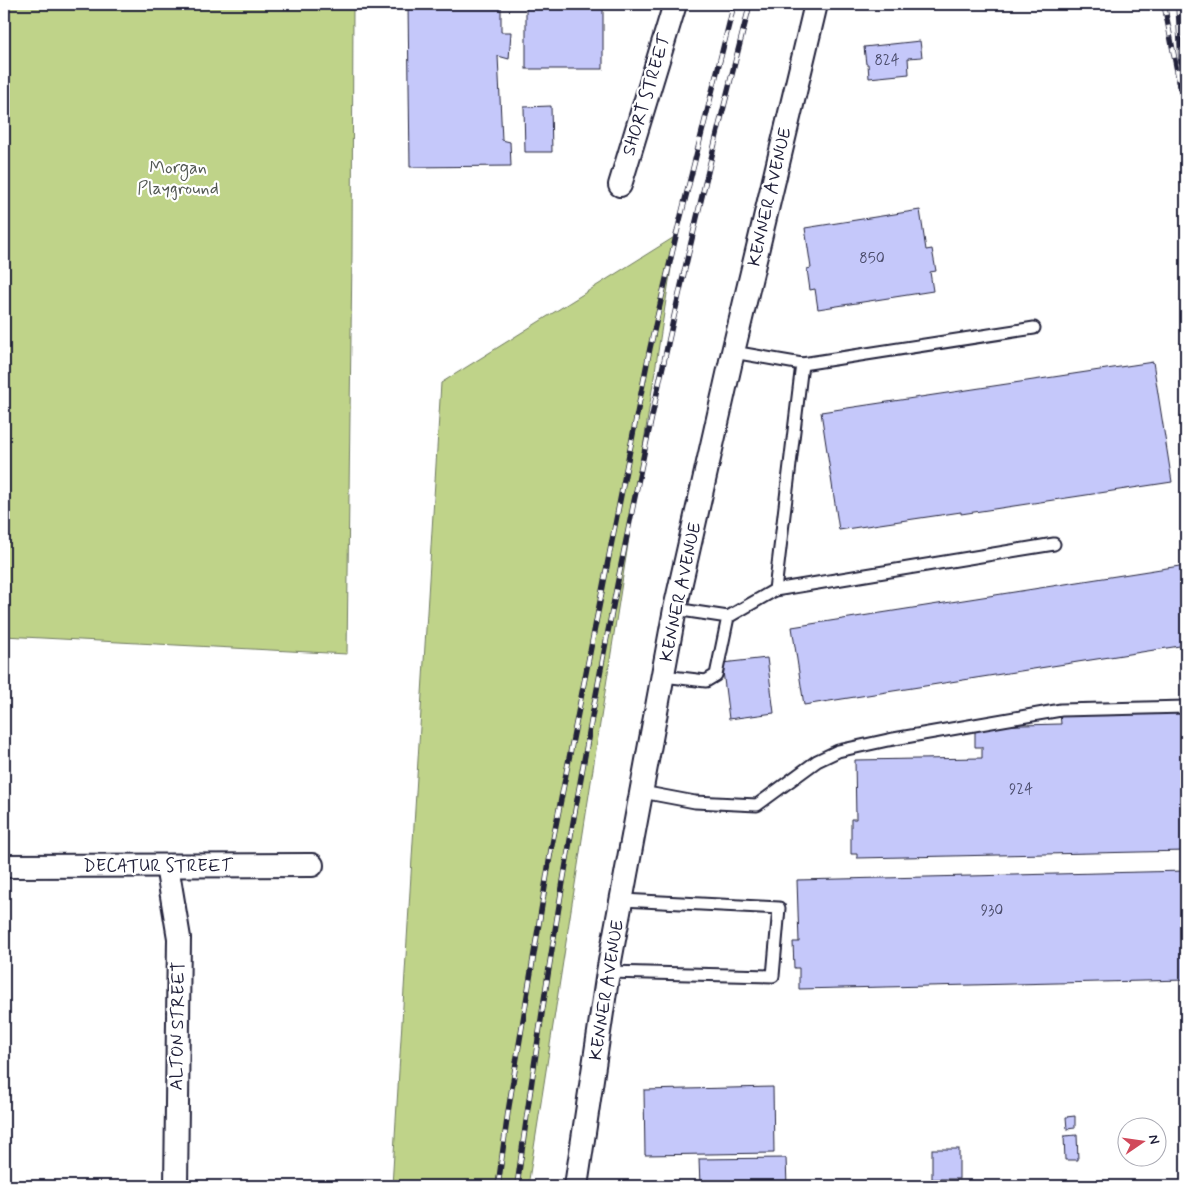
<svg xmlns="http://www.w3.org/2000/svg" width="1190" height="1190" font-family="Mynerve,sans-serif">
<rect width="100%" height="100%" fill="#fff"/>
<filter id="ink" filterUnits="userSpaceOnUse"><feTurbulence type="fractalNoise" baseFrequency=".02" numOctaves="2"/><feDisplacementMap in="SourceGraphic" scale="10" xChannelSelector="R" yChannelSelector="G"/><feConvolveMatrix kernelMatrix="1 2 1 2 8 2 1 2 1" color-interpolation-filters="sRGB"/></filter>
<g filter="url(#ink)">
<!-- green -->
<g fill="#bfd389" stroke="#707a62">
<polygon points="4,4 353,4 352,254 347,654 4,636"/>
<polygon points="676,236 528,1186 392,1186 441,383"/>
</g>
<!-- building -->
<g fill="#c5c8fa" stroke="#22223b">
<polygon points="408,4 501,4 501,32 511,32 509,59 498,56 502,140 510,142 511,166 410,167"/>
<rect x="526" y="4" width="77" height="65"/>
<polygon points="920,41 922,57 908,58 909,74 869,78 868,64 866,64 864,47"/>
<polygon points="551,106 552,152 525,152 524,107"/>
<polygon points="920,210 926,250 932,249 936,271 930,272 933,291 818,309 815,289 810,290 807,269 811,268 805,228"/>
<polygon points="1153,362 1172,482 961,514 961,512 839,530 821,412"/>
<polygon points="1186,565 1186,645 804,705 792,627"/>
<polygon points="767,658 774,713 729,719 722,663"/>
<polygon points="1186,710 1186,851 857,858 857,854 851,854 851,819 856,819 855,760 982,758 982,747 975,747 975,728 982,726 1061,724 1060,713"/>
<polygon points="1186,871 1186,980 799,989 799,968 794,968 793,942 799,942 797,880"/>
<polygon points="773,1087 774,1153 645,1155 644,1090"/>
<polygon points="1075,1116 1075,1128 1067,1129 1066,1117"/>
<polygon points="1077,1135 1078,1160 1065,1160 1064,1136"/>
<rect x="932" y="1149" width="27" height="30"/>
<polygon points="786,1158 787,1186 700,1186 699,1159"/>
<rect x="973" y="1183" width="19" height="3"/>
</g>
<g fill="none" stroke-linecap="round" stroke-linejoin="round">
<defs>
<g id="lane">
<polyline points="802,364 1034,328"/>
<polyline points="775,590 1054,544"/>
<polyline points="728,617 775,590 802,364 733,352"/>
<polyline points="663,676 706,681 716,675 728,617 675,609"/>
<polyline points="642,792 695,802 757,805 817,761 838,751 888,740 1061,710 1186,707"/>
<polyline points="608,972 773,976 779,908 622,900"/>
</g>
<g id="street">
<polyline points="620,185 675,4"/>
<polyline points="4,866 312,865"/>
<polyline points="167,866 179,938 176,1186"/>
<polyline points="576,1186 608,972 675,609 733,352 816,4"/>
</g>
</defs>
<!-- lane casing -->
<use href="#lane" stroke="#22223b" stroke-width="15"/>
<!-- street casing -->
<use href="#street" stroke="#22223b" stroke-width="26"/>
<!-- lane -->
<use href="#lane" stroke="#fff" stroke-width="11"/>
<!-- street -->
<use href="#street" stroke="#fff" stroke-width="22"/>
<defs>
<g id="rail">
<polyline points="1164,4 1186,117"/>
<polyline points="1178,4 1181,61"/>
<polyline points="498,1186 508,1112 551,850 650,348 676,236 734,4"/>
<path d="M517,1186C571,788 649,392 750,4"/>
</g>
</defs>
<!-- rail casing -->
<use href="#rail" stroke="#22223b" stroke-width="5.5"/>
<!-- rail -->
<use href="#rail" stroke="#fff" stroke-width="4" stroke-dasharray="11" stroke-linecap="butt"/>
</g>
</g>
<g text-anchor="middle" dominant-baseline="central" stroke-width="4.5" stroke-linejoin="round" paint-order="stroke">
<!-- number labels -->
<g font-size="15" fill="#4b4c6b">
<text x="887" y="61">824</text>
<text x="872" y="259">850</text>
<text x="1021" y="790">924</text>
<text x="992" y="911">930</text>
</g>
<!-- street labels -->
<g font-size="18" fill="#22223b" stroke="#fff">
<text transform="translate(647 95) rotate(-73)">SHORT STREET</text>
<text transform="translate(770 197) rotate(-77)">KENNER AVENUE</text>
<text transform="translate(681 592) rotate(-78)">KENNER AVENUE</text>
<text x="158" y="866">DECATUR STREET</text>
<text transform="translate(607 990) rotate(-81)">KENNER AVENUE</text>
<text transform="translate(178 1026) rotate(-89)">ALTON STREET</text>
</g>
<!-- park labels -->
<g font-size="18" fill="#515752" stroke="#fff">
<text x="178" y="168">Morgan<tspan x="178" dy="21">Playground</tspan></text>
</g>
</g>
<!-- margin -->
<rect width="1190" height="1190" fill="none" stroke="#fff" stroke-width="20"/>
<rect x="10" y="10" width="1170" height="1170" fill="none" stroke="#22223b" stroke-width="2" filter="url(#ink)"/>
<!-- north arrow -->
<g transform="translate(1142 1142) rotate(77)"><circle r="24" fill="#ffffff" stroke="#a7a7b1"/>
<path d="M0-4L9 19L0 12L-9 19Z" fill="#d1495b"/>
<text y="-8" font-size="14" font-weight="bold" text-anchor="middle" fill="#22223b">N</text>
</g>
</svg>
